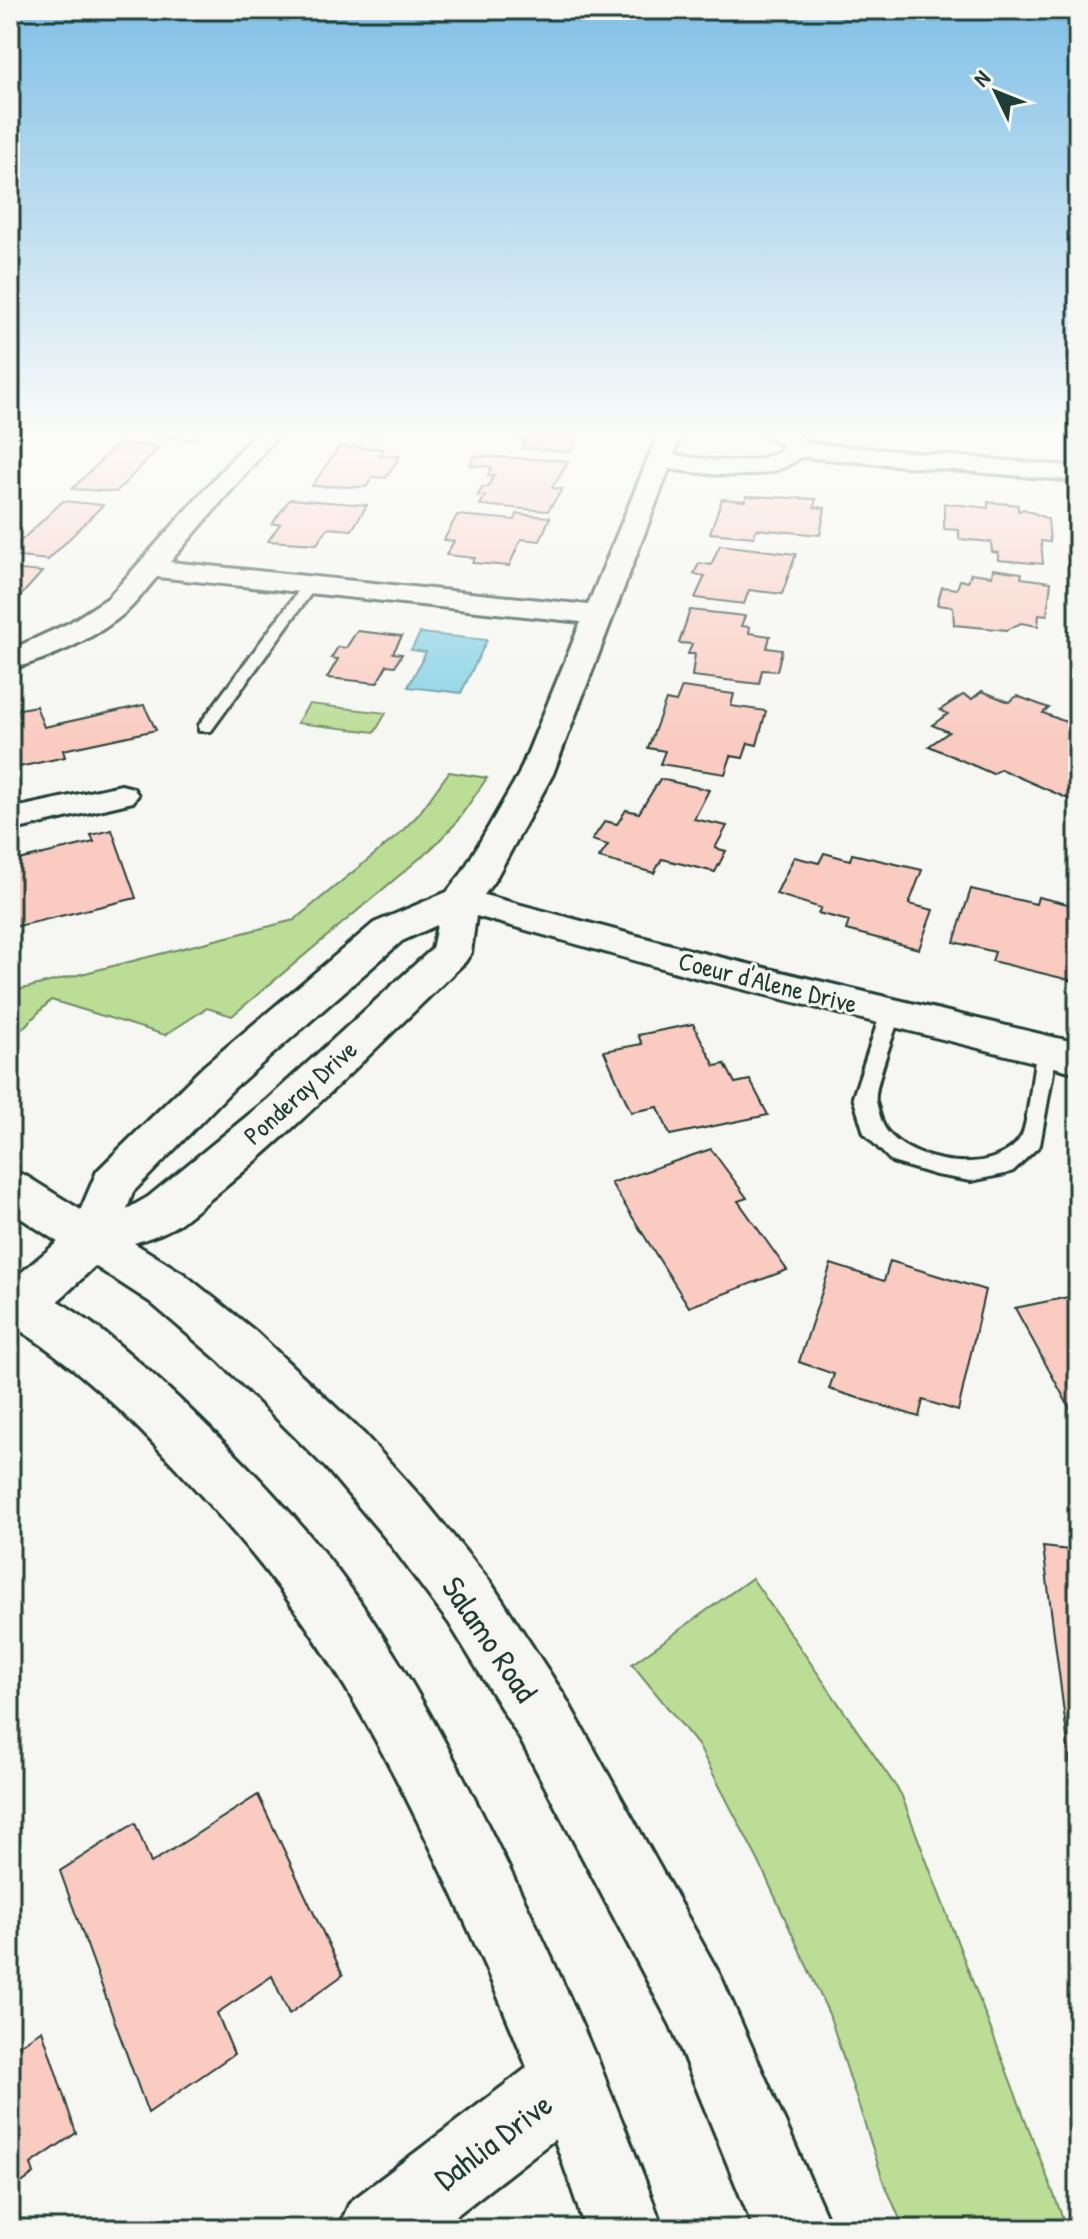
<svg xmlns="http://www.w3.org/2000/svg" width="1088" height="2239" font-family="'Patrick Hand',sans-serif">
<rect width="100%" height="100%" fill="#f6f6f2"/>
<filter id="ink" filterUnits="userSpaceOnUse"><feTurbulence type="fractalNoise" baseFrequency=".0125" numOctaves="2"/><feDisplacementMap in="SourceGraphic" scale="16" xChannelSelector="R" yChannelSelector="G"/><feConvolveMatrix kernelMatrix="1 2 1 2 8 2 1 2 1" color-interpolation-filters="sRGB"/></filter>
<g filter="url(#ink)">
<!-- green -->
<g fill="#bbdd96" stroke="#6d8d65" stroke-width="2">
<polygon points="309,704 386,713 375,732 297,723"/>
<polygon points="449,772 487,778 455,824 432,848 232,1016 207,1008 165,1035 51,1000 10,1041 10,992 294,920 397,836 418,815"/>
<polygon points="752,1578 901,1794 1067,2229 904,2229 882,2177 829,2014 759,1862 698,1745 632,1664"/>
</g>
<!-- water -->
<polygon fill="#84d1e4" stroke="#5c969e" stroke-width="2" points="420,633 487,640 461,693 408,687 426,652 411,650"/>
<!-- building -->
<g fill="#facbc0" stroke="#1f3d34" stroke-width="2">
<polygon points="106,432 201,432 193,440"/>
<polygon points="345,432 383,432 379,438 343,435"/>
<polygon points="520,432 581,432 570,452 522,448 526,441 516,440"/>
<polygon points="119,443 160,447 116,492 72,489"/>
<polygon points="340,446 384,449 380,455 400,456 386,478 373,477 366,487 312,486"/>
<polygon points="474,456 569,461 552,488 562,489 548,511 480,505 485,496 478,496 482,487 488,487 494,475 488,475 492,467 470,465"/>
<polygon points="746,496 816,499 814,507 825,508 820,535 756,529 754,537 710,533 722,499 745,501"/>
<polygon points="290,499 367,505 352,530 328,528 317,544 268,541 280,524 272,524"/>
<polygon points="63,501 103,505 48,560 10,556 10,551"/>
<polygon points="988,502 1018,505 1018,511 1024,509 1048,519 1050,542 1041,541 1043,564 998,560 998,553 992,552 991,542 959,539 959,530 944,529 944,503 988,508"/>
<polygon points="517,514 550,517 540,541 521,539 509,566 472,563 475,558 446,555 454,541 444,540 457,515 515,520"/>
<polygon points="720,545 796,554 782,594 749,590 744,604 695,598 705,576 694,574 699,563 711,565"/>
<polygon points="10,569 42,572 10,608"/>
<polygon points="993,569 1022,573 1021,578 1051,582 1047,615 1039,614 1038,626 1021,623 1007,630 954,625 953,607 937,605 942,587 957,589 960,580 968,582 971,573 992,576"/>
<polygon points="690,610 745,616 741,626 750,627 749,633 770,636 767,648 782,650 777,671 762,670 759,684 692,676 695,654 688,654 692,644 679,643"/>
<polygon points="357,631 402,636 393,653 402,654 395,666 387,665 377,683 327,678 338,659 331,658 338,647 346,648"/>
<polygon points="682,687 734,694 731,706 766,711 757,745 748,743 743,758 731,756 725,774 660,764 665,751 648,748 666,700 676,702"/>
<polygon points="982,691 1009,702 1017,696 1049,708 1043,713 1071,724 1078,719 1078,803 1000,769 993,774 929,746 949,732 932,725 948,714 940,710 963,695 972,699"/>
<polygon points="144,705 156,730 63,750 65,757 10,769 10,711 36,706 44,727"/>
<polygon points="660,779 709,790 694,819 727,826 715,848 726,851 715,872 662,859 654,873 599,858 608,845 592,840 605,821 617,824 626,810 639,813"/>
<polygon points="112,830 136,898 10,928 10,862 94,842 91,835"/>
<polygon points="824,853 850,860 852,854 922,870 909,904 933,910 919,949 846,930 849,921 818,913 821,908 776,894 794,857 819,863"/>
<polygon points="971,889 1036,904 1038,897 1072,905 1070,911 1078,913 1078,982 992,961 995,952 954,942"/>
<polygon points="693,1024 715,1066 725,1064 735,1083 750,1080 768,1115 670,1135 658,1107 631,1112 604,1051 642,1044 638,1035"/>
<polygon points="711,1149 747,1198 738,1201 787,1270 689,1307 611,1183"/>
<polygon points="890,1261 985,1290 958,1411 923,1400 919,1417 829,1389 834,1374 799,1362 831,1264 884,1281"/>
<polygon points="1078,1295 1078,1423 1015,1308"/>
<polygon points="1043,1547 1078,1551 1078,1792 1074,1792"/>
<polygon points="258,1795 343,1975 289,2014 272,1976 217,2013 234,2054 148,2113 60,1871 135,1823 151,1863"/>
<polygon points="42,2030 76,2133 31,2164 34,2174 10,2191 10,2051"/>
</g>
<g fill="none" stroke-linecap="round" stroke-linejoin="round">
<defs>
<g id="lane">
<polygon points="311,580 318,584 211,731 199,731 199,725 306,581"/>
<path d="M891,1005L901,1012C896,1029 873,1087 876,1101C878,1109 881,1123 886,1130C910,1164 999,1179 1022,1135C1028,1123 1033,1067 1037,1050L1040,1045H1054L1057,1050L1040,1145L1013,1171L1005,1174L971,1181L936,1175L892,1162L864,1133L853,1097L881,1012Z"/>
</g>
<g id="street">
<path d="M256,432H281L170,562L588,605L659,432H683L674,455C707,459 756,470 784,447L768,438L765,432C780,432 798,428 806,443L1078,467V481L801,457C767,485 709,474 669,469L553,774L496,878L484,895L694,951L1078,1043V1073L694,977L476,916L471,953L465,962C373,1050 284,1143 183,1221C160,1239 128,1241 107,1256C83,1273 39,1331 10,1321V1282L72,1230L97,1171L204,1066L374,923L447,892L462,873L519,774L581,622L157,577C147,588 138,601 128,610C97,638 50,659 10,669V650L69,623L108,598ZM437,925L432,949L268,1099L148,1197L127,1209L133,1192L234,1088L402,941Z"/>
<polygon points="121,785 133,788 138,795 133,802 10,831 10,809"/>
<polygon points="570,2045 596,2055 606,2081 596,2107 439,2229 338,2229 350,2202 544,2055"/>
</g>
<g id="secondary">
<polygon points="10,1170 26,1176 184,1274 255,1331 365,1435 427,1504 491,1583 564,1695 721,1977 832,2229 754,2229 671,2026 520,1739 449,1623 387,1540 327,1469 219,1361 150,1302 10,1211"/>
<path d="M10,1279C73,1300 129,1352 177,1397C239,1456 301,1519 351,1589C412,1675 460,1768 506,1862C565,1982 618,2103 663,2229H585C548,2113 502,2001 451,1891C409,1801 365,1713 309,1630C271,1573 225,1521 179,1471C129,1416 74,1363 10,1324Z"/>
</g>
</defs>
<!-- lane casing -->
<use href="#lane" stroke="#1f3d34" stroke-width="6"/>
<!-- street casing -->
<use href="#street" stroke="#1f3d34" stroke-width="6"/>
<!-- secondary casing -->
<use href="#secondary" stroke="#1f3d34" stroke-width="6"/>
<!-- lane -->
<use href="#lane" fill="#f6f6f2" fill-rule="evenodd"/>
<!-- street -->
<use href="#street" fill="#f6f6f2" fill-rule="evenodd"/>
<!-- secondary -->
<use href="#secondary" fill="#f6f6f2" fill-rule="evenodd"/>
</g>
</g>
<!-- sky -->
<linearGradient id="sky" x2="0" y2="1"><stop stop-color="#80c0e6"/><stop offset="0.58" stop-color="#fbfbf9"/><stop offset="1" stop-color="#fbfbf9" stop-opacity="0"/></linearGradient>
<rect width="1088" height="746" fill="url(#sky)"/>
<g text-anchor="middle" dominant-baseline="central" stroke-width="6" stroke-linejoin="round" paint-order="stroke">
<!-- street labels -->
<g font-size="26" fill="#1f3d34" stroke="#f6f6f2">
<text transform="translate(768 982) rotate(14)">Coeur d'Alene Drive</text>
<text transform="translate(300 1092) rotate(-42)">Ponderay Drive</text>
</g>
<!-- near-street labels -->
<g font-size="32" fill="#1f3d34" stroke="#f6f6f2">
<text transform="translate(490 1639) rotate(56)">Salamo Road</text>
<text transform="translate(493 2141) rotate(-37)">Dahlia Drive</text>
</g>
</g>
<!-- margin -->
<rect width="1088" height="2239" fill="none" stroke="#f6f6f2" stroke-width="40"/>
<rect x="20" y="20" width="1048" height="2199" fill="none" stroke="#1f3d34" stroke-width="3" filter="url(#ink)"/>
<!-- north arrow -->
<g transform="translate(996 92) rotate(313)" stroke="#f6f6f2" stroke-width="6" paint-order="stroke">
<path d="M0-6L14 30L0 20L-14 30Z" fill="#1f3d34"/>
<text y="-12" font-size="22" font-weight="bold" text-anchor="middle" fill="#1f3d34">N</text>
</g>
</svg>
